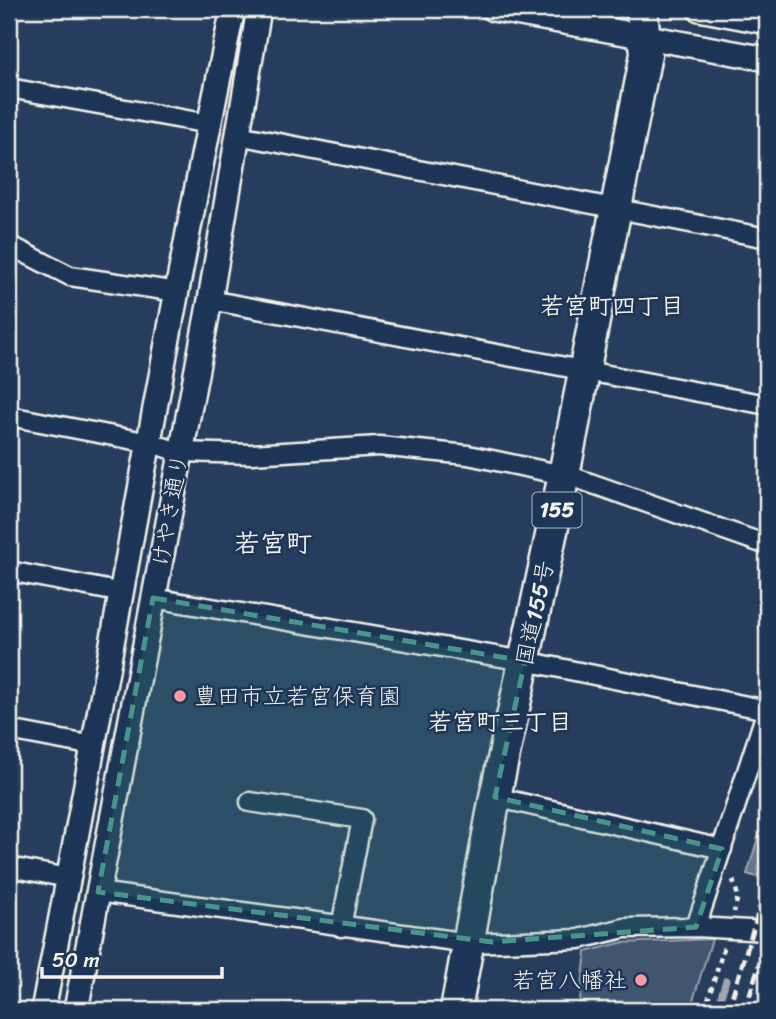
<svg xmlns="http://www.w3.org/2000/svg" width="776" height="1019" font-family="Sriracha,'Klee One',sans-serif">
<rect width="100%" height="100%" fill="#263d5d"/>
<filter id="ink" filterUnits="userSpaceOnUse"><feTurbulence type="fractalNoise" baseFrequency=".0143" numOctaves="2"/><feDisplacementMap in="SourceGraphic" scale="14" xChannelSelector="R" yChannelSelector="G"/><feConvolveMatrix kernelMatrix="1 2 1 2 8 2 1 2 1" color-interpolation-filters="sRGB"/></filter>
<g filter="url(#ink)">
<!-- green -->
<polygon fill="#40546f" stroke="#9aa2ac" stroke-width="2" points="712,939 690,1010 579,1010 586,952 620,943"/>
<!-- water -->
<polygon fill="#677588" stroke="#9fa7ae" stroke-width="2" points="767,808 767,845 757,877 747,874"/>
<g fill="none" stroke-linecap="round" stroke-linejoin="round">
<!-- stream -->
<polyline stroke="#9fa7ae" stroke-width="7" points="717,1010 726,980"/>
<defs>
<g id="minor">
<polyline points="9,88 209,124"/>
<polyline points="238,135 767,238"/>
<polyline points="9,245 70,276 178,292"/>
<polyline points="210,300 767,405"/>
<polyline points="9,416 150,443 180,452 252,454 379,446 468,455 573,477 767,545"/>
<polyline points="9,571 123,593"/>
<polyline points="153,598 525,661 767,710"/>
<polyline points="9,730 94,746"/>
<polyline points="495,797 722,849"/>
<polyline points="250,802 362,819 341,927"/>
<polyline points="9,867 69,878"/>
<polyline points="98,892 469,943 579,939 624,928 696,927 767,931"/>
<polyline points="696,927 767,710"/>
</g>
<g id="tertiary">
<polyline points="493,9 767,59"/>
<polyline points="699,9 767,22"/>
<path d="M43,1010C109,677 163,341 233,9"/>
<polyline points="76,1010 210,300 259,9"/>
</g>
<polyline id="trunk" points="456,1010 495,797 564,475 646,54 642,9"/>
</defs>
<!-- minor casing -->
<use href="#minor" stroke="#f4f1e8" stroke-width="23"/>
<!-- tertiary casing -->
<use href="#tertiary" stroke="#f4f1e8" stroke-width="28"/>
<!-- trunk casing -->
<use href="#trunk" stroke="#f4f1e8" stroke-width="35"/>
<!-- path -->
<g stroke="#f4f1e8" stroke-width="4.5" stroke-dasharray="5 5" stroke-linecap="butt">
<polyline points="733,880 738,896 734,912"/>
<polyline points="705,1010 724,947"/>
</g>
<!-- minor -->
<use href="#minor" stroke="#1d3557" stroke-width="18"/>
<!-- tertiary -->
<use href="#tertiary" stroke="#1d3557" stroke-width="23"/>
<!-- trunk -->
<use href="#trunk" stroke="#1d3557" stroke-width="30"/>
<!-- rail -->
<g stroke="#f4f1e8" stroke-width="5" stroke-dasharray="10 5" stroke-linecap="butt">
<polyline points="728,1010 767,885"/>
<polyline points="745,1010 767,940"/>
</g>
</g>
</g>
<!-- marked area -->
<path fill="#48958c" fill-opacity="0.2" stroke="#48958c" stroke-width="5" stroke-dasharray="14 9" stroke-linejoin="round" d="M153,598L525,661L495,797L722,849L696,927L492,942L98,892Z"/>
<!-- markers -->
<g fill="#ff9aa2" stroke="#1d3557" stroke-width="2.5">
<circle cx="180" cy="696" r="7"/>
<circle cx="641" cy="980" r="7"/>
</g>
<g text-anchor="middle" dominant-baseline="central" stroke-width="5" stroke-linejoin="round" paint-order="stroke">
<!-- shield labels -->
<rect fill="#1d3557" stroke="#b4b9bc" stroke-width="2" x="532.5" y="492.5" width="49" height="35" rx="5"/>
<g font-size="21" font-weight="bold" fill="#f4f1e8">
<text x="557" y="510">155</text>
</g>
<!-- street labels -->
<g font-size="23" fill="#f4f1e8" stroke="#1d3557">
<text transform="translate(170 510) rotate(-80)">けやき通り</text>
<text transform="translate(535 613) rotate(-78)">国道155号</text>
</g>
<!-- poi labels -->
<g font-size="23" fill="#f4f1e8" stroke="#1d3557" text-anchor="start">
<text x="194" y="696">豊田市立若宮保育園</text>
<text x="627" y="980" text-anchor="end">若宮八幡社</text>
</g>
<!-- neighbourhood labels -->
<g font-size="24" font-weight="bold" fill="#f4f1e8" stroke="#1d3557">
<text x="612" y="306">若宮町四丁目</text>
<text x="500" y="722">若宮町三丁目</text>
</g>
<!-- quarter labels -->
<g font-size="26" font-weight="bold" fill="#f4f1e8" stroke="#1d3557">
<text x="273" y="543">若宮町</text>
</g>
</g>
<!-- margin -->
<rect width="776" height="1019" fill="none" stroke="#1d3557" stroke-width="35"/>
<rect x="18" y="18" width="741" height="984" fill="none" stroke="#f4f1e8" stroke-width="2.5" filter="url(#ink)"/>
<!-- scale -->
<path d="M42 967v10h180v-10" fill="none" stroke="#f4f1e8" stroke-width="3.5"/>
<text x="52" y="967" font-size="21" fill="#f4f1e8" stroke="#1d3557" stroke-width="5" paint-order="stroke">50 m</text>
</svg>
